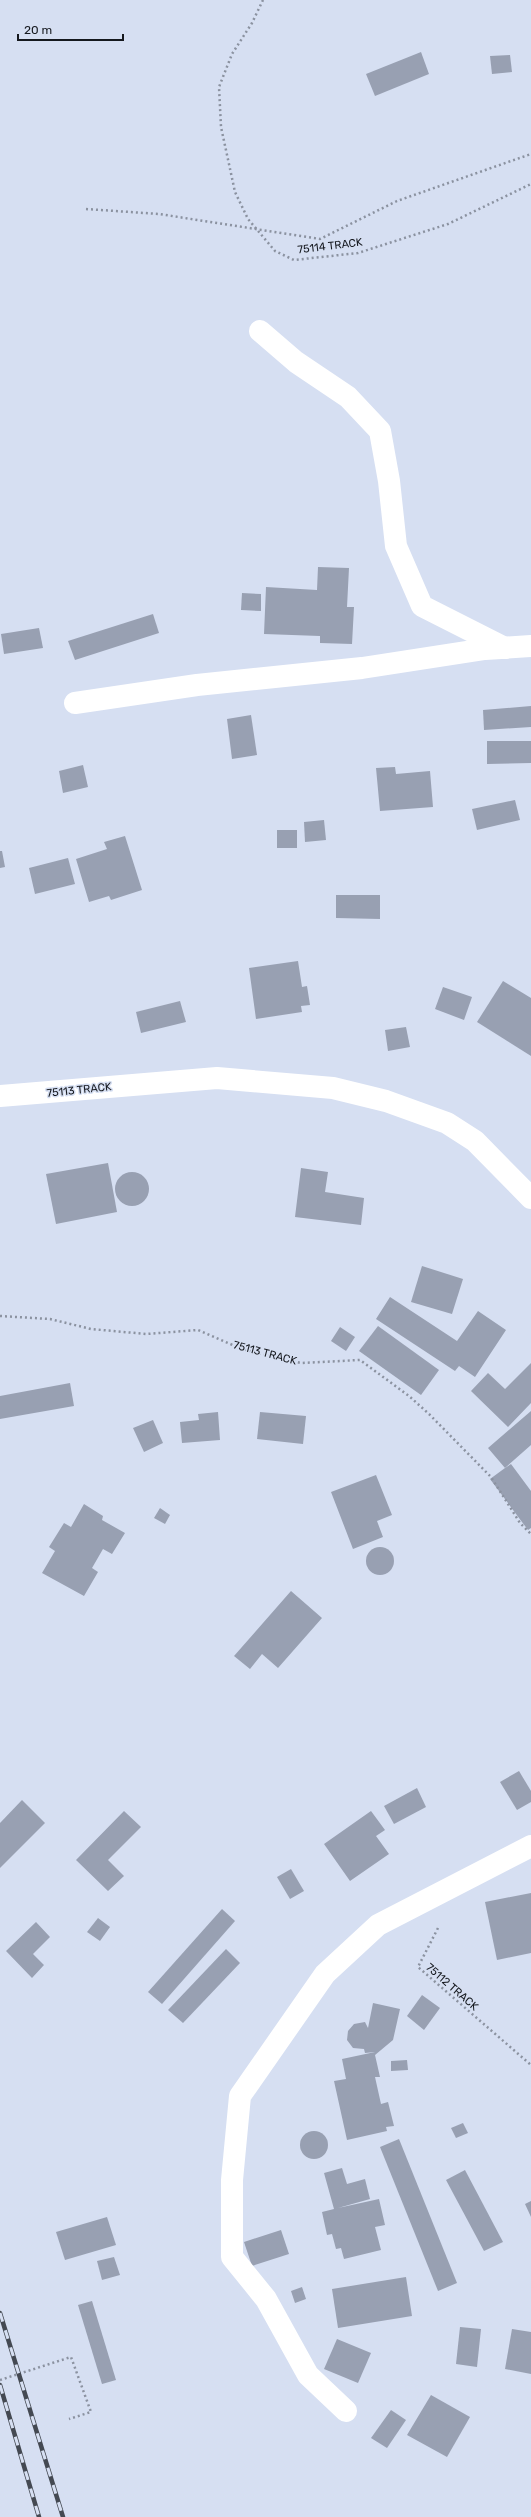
<svg xmlns="http://www.w3.org/2000/svg" width="531" height="2517" font-family="Rubik,sans-serif">
<rect width="100%" height="100%" fill="#d6dff2"/>
<!-- building -->
<g fill="#98a0b2">
<polygon points="421,52 429,74 375,96 366,74"/>
<polygon points="510,55 512,72 492,74 490,56"/>
<polygon points="318,567 349,568 347,607 354,607 352,644 320,643 320,636 264,634 266,587 317,590"/>
<polygon points="242,593 261,594 261,611 241,610"/>
<polygon points="153,614 159,633 75,660 68,641"/>
<polygon points="39,628 43,648 4,654 1,634"/>
<polygon points="531,706 531,727 484,730 483,710"/>
<polygon points="251,715 257,755 232,759 227,719"/>
<polygon points="487,741 531,741 531,763 487,764"/>
<polygon points="83,765 88,787 63,793 59,771"/>
<polygon points="395,767 396,774 430,771 433,807 380,811 376,768"/>
<polygon points="515,800 520,820 477,830 472,809"/>
<polygon points="324,820 326,840 305,842 304,822"/>
<rect x="277" y="830" width="20" height="18"/>
<polygon points="125,836 142,890 111,900 109,896 89,902 76,859 107,849 104,842"/>
<polygon points="0,851 2,851 5,867 0,868"/>
<polygon points="68,858 75,884 35,894 29,868"/>
<polygon points="336,895 380,895 380,919 336,918"/>
<polygon points="298,961 302,987 307,986 310,1005 301,1006 302,1012 256,1019 249,968"/>
<polygon points="503,981 531,998 531,1056 477,1022"/>
<polygon points="443,987 472,997 464,1020 435,1009"/>
<polygon points="180,1001 186,1022 141,1033 136,1012"/>
<polygon points="406,1027 410,1047 388,1051 385,1030"/>
<polygon points="108,1163 117,1212 56,1224 46,1174"/>
<polygon points="301,1168 328,1172 325,1192 364,1198 361,1225 295,1217"/>
<circle cx="132" cy="1189" r="17"/>
<polygon points="422,1266 463,1279 452,1314 411,1302"/>
<polygon points="390,1297 457,1341 478,1311 506,1330 475,1377 459,1366 455,1371 376,1319"/>
<polygon points="378,1326 439,1370 421,1395 359,1351"/>
<polygon points="340,1327 355,1337 346,1351 331,1341"/>
<polygon points="531,1363 531,1403 508,1427 471,1391 488,1373 505,1389"/>
<polygon points="70,1383 74,1406 0,1419 0,1396"/>
<polygon points="531,1411 531,1445 505,1468 511,1464 531,1491 531,1528 528,1530 490,1479 505,1468 488,1448"/>
<polygon points="218,1412 220,1440 182,1443 180,1422 199,1420 198,1414"/>
<polygon points="260,1412 306,1416 303,1444 257,1439"/>
<polygon points="153,1420 163,1443 144,1452 133,1428"/>
<polygon points="376,1475 392,1515 377,1521 383,1537 353,1549 331,1492"/>
<polygon points="84,1504 103,1516 102,1520 125,1533 112,1554 103,1549 92,1568 98,1572 84,1596 42,1573 55,1551 49,1547 64,1523 71,1527"/>
<polygon points="160,1508 170,1515 165,1524 154,1518"/>
<circle cx="380" cy="1561" r="14"/>
<polygon points="291,1591 322,1618 278,1668 262,1654 250,1669 234,1656"/>
<polygon points="519,1771 531,1791 531,1802 517,1810 500,1782"/>
<polygon points="417,1788 426,1807 394,1824 384,1806"/>
<polygon points="22,1800 45,1823 0,1868 0,1823"/>
<polygon points="124,1811 141,1827 108,1860 124,1876 108,1891 76,1860"/>
<polygon points="371,1811 385,1830 376,1836 389,1854 350,1881 324,1844"/>
<polygon points="291,1869 304,1891 290,1899 277,1877"/>
<polygon points="531,1893 531,1953 497,1960 485,1902"/>
<polygon points="222,1909 235,1921 162,2004 148,1992"/>
<polygon points="98,1918 110,1927 100,1941 87,1932"/>
<polygon points="36,1922 50,1937 33,1954 44,1965 32,1978 6,1951"/>
<polygon points="226,1949 240,1963 183,2023 168,2010"/>
<polygon points="422,1995 440,2008 424,2030 407,2016"/>
<polygon points="373,2003 400,2009 393,2040 375,2055 380,2077 375,2077 381,2104 388,2102 394,2126 386,2127 387,2131 347,2140 334,2081 346,2079 342,2059 375,2052 365,2053 364,2049 353,2048 347,2040 348,2031 354,2024 365,2022 368,2028"/>
<polygon points="407,2060 408,2070 391,2071 391,2061"/>
<polygon points="463,2123 468,2133 456,2138 451,2128"/>
<circle cx="314" cy="2145" r="14"/>
<polygon points="399,2139 457,2283 438,2291 380,2147"/>
<polygon points="342,2168 347,2184 365,2179 370,2199 338,2208 379,2199 385,2225 375,2227 381,2250 344,2259 341,2248 336,2249 332,2234 327,2235 322,2212 334,2209 324,2173"/>
<polygon points="465,2170 503,2242 484,2251 446,2180"/>
<polygon points="531,2201 531,2217 525,2204"/>
<polygon points="107,2217 116,2245 65,2260 56,2232"/>
<polygon points="281,2230 289,2254 252,2266 244,2242"/>
<polygon points="114,2257 120,2275 102,2280 97,2261"/>
<polygon points="406,2277 412,2316 338,2328 332,2289"/>
<polygon points="302,2287 306,2299 295,2303 291,2291"/>
<polygon points="92,2301 116,2380 102,2384 78,2305"/>
<polygon points="460,2327 481,2329 477,2367 456,2364"/>
<polygon points="512,2329 531,2332 531,2374 505,2369"/>
<polygon points="337,2339 371,2353 358,2383 324,2369"/>
<polygon points="431,2395 470,2417 447,2457 407,2435"/>
<polygon points="391,2410 406,2420 387,2448 371,2438"/>
</g>
<g fill="none" stroke-linecap="round" stroke-linejoin="round">
<!-- path -->
<g stroke="#8b92a0" stroke-width="2.5" stroke-dasharray="2 3" stroke-linecap="butt">
<polyline points="263,0 252,23 232,54 219,87 221,127 235,192 248,219 275,251 294,260 358,253 448,224 531,184"/>
<polyline points="86,209 159,214 320,239 397,201 531,154"/>
<polyline points="0,1316 50,1319 91,1329 146,1334 198,1330 242,1349 301,1363 360,1360 409,1396 429,1414 491,1477 520,1523 531,1534"/>
<polyline points="438,1928 418,1967 531,2065"/>
<polyline points="0,2380 71,2357 91,2412 69,2419"/>
</g>
<!-- street -->
<g stroke="#fff" stroke-width="22">
<polyline points="260,331 296,362 348,397 380,431 389,481 396,546 422,606 505,648"/>
<polyline points="75,703 197,685 362,668 485,649 531,646"/>
<polyline points="0,1096 217,1078 333,1088 386,1101 447,1123 475,1141 531,1198"/>
<polyline points="346,2411 308,2375 266,2299 232,2257 232,2180 240,2096 325,1974 378,1925 531,1846"/>
</g>
<defs>
<g id="rail">
<polyline points="0,2313 63,2517"/>
<polyline points="0,2385 39,2517"/>
</g>
</defs>
<!-- rail casing -->
<use href="#rail" stroke="#444952" stroke-width="4.5"/>
<!-- rail -->
<use href="#rail" stroke="#d6dff2" stroke-width="3" stroke-dasharray="9" stroke-linecap="butt"/>
</g>
<g text-anchor="middle" dominant-baseline="central" stroke-width="3" stroke-linejoin="round" paint-order="stroke">
<!-- street labels -->
<g font-size="11" fill="#15181e" stroke="#d6dff2">
<text transform="translate(330 246) rotate(-7)">75114 TRACK</text>
<text transform="translate(79 1090) rotate(-6)">75113 TRACK</text>
<text transform="translate(265 1353) rotate(15)">75113 TRACK</text>
<text transform="translate(452 1987) rotate(41)">75112 TRACK</text>
</g>
</g>
<!-- scale -->
<path d="M18 34v6h105v-6" fill="none" stroke="#15181e" stroke-width="2"/>
<text x="24" y="34" font-size="12" fill="#15181e" stroke="#d6dff2" stroke-width="3" paint-order="stroke">20 m</text>
</svg>
